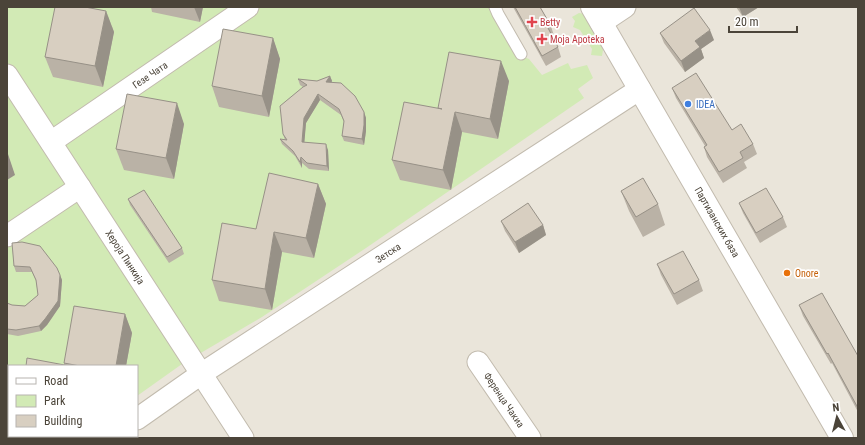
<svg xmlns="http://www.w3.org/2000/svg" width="865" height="445" font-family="'Roboto Condensed',sans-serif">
<rect width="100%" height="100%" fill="#f6f3ec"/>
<!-- residential -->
<path fill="#eae5da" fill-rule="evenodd" d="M7,7H858V438H7ZM9,366H137V436H9Z"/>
<!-- green -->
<g fill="#d2eab5">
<polygon points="7,7 490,7 514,53 529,59 542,75 568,63 571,69 587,65 593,78 578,89 584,98 366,248 262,317 182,364 137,396 137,366 9,366 9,436 80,436 78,438 7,438"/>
<polygon points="579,13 585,14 601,45 603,50 602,56 591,55 592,49 580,30 573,27 575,21 572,17"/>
</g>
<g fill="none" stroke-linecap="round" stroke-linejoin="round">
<defs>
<polyline id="service" points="495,7 498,14 521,54"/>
<g id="minor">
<polyline points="601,23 625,7"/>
<polyline points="7,75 243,438"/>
<polyline points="51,142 248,7"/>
<polyline points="7,236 80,187"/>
<polyline points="478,362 530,438"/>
<polyline points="137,419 201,374 640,89"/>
<polyline points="110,438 113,436"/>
</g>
<polyline id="tertiary" points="592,7 842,438"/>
</defs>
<!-- service casing -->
<use href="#service" stroke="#c2bbae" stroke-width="13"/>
<!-- minor casing -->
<use href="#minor" stroke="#c2bbae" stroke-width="23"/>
<!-- tertiary casing -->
<use href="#tertiary" stroke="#c2bbae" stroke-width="24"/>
<!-- service -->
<use href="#service" stroke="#fff" stroke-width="11"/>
<!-- minor -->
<use href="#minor" stroke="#fff" stroke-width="21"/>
<!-- tertiary -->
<use href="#tertiary" stroke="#fff" stroke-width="22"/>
</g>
<!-- wall -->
<g fill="#bab2a6">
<polygon points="151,7 203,7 200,22 152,12"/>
<polygon points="513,7 540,7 551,26 554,36 552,37 558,47 561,57 546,66"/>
<polygon points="736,7 759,7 743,17"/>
<polygon points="106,11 114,32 103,87 53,77 45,57"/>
<polygon points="660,33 714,40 701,49 704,58 685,72 664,43"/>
<polygon points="273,38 280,59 269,117 219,107 212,86"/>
<polygon points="330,76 332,81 332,82 364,112 366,118 366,131 364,145 344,141 342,136 344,122 341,115 320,100 306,123 304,142 328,150 329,171 309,169 302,163 302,168 295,156 282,144 280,139 285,140 283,134 303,87 300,85 298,79 317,81"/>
<polygon points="509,81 498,139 462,132 451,190 400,180 392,160 438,108"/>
<polygon points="672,88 732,130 753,144 757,154 744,162 747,168 723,183 707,157 704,147 705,146 676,98"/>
<polygon points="184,124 174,179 124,170 116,149"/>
<polygon points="318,184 326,204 314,258 282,252 272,310 219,301 212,280 256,229"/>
<polygon points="621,191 658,204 665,225 643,237 629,211"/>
<polygon points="128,199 182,248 184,254 169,263 130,205"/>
<polygon points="739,203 783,217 787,227 760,243 743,213"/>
<polygon points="501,221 543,225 546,235 519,253 505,231"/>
<polygon points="12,243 60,275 62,280 60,306 47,325 41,331 18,336 7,334 7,303 12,305 25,306 38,295 36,281 32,272 16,272 14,266"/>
<polygon points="657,264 699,280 703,291 677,305 661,275"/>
<polygon points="799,305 858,356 858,412 832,363 831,364 803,316"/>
<polygon points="125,314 132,333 126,366 26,366 64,365 64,363"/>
<polygon points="44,436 77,436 76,438 55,438"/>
</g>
<!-- shaded-wall -->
<g fill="#979187">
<polygon points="194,7 203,7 200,22"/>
<polygon points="739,7 759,7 743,17"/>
<polygon points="106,11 114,32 103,87 95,66"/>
<polygon points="710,30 714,40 701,49 704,58 685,72 681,61 695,41"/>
<polygon points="273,38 280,59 269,117 262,96"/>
<polygon points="501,61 509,81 498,139 490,119"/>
<polygon points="330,76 332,81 328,87 326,82"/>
<polygon points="318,94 320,100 306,123 304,147 302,142 304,118"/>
<polygon points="177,103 184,124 174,179 166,158"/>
<polygon points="364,112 366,118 366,131 364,145 362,139"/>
<polygon points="455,112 462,132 451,190 443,170"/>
<polygon points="326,144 328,150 329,171 327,166"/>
<polygon points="8,154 15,175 7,180 7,155"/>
<polygon points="301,157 302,163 302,168 300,162"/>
<polygon points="318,184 326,204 314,258 306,238"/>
<polygon points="543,225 546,235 519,253 515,242"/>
<polygon points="274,232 282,252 272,310 265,289"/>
<polygon points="60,275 62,280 60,306 47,325 41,331 39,326"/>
<polygon points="125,314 132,333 126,366 116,366"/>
<polygon points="73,436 77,436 76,438 74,438"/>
</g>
<!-- building -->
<g fill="#d8cfc1" stroke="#979187">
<polygon points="55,7 85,7 106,11 95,66 45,57"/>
<polygon points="515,7 540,7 551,26 548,28 558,47 542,56"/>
<polygon points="694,8 710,30 695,41 700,47 681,61 660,33"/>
<polygon points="223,29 273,38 262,96 212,86"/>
<polygon points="449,52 501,61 490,119 455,112 443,170 392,160 404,102 442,109 438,108"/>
<polygon points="696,73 732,130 741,124 753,144 740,152 743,158 719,172 704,147 707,145 672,88"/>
<polygon points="330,76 326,82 341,83 355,96 364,112 364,125 362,139 342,136 344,121 339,109 318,94 304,118 302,142 326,144 327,166 307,163 301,157 300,162 293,151 280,139 287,140 283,134 280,106 303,87 307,85 298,79 317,81"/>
<polygon points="127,94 177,103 166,158 116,149"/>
<polygon points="269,173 318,184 306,238 274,232 265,289 212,280 222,223 256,229"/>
<polygon points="643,178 658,204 636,217 621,191"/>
<polygon points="766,188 783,217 756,233 739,203"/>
<polygon points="144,190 182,248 167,257 128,199"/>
<polygon points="528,203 543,225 515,242 501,221"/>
<polygon points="22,242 40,246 57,268 60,275 58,301 45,319 39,326 16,330 7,329 7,303 12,305 25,306 38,295 36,280 30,267 14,266 12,243"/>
<polygon points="683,251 699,280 674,294 657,264"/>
<polygon points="822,293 858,356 858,408 828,353 827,354 799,305"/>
<polygon points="74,306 125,314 116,366 80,366 64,363"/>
<polygon points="27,358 70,366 26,366"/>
</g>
<!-- markers -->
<g fill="#e0444e" stroke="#fff" stroke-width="1.5">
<path d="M530 16h4v4h4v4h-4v4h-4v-4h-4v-4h4z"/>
<path d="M540 33h4v4h4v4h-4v4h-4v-4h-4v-4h4z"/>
</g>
<circle fill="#3f7fe0" stroke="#fff" stroke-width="1.5" cx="688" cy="104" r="4"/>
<circle fill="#e8710a" stroke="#fff" stroke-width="1.5" cx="787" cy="273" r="4"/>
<g text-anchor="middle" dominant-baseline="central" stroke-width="3.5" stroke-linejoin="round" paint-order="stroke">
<!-- health labels -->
<g font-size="10" fill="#be3a42" stroke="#fff" text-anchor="start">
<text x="540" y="22">Betty</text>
<text x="550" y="39">Moja Apoteka</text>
</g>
<!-- street labels -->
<g font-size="10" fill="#4b4439" stroke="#fff">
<text transform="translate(150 75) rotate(-34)">Гезе Чата</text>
<text transform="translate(717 222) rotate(60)">Партизанских база</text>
<text transform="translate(388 253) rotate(-33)">Зетска</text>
<text transform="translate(125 257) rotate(57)">Хероја Пинкија</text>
<text transform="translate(504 400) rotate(56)">Ференца Чакиа</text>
</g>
<!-- shop labels -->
<g font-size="10" fill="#366cbe" stroke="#fff" text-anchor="start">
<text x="696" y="104">IDEA</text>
</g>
<!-- food labels -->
<g font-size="10" fill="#c56008" stroke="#fff" text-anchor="start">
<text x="795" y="273">Onore</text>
</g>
</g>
<!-- border -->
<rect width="865" height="445" fill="none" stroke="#4b4439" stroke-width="16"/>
<!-- legend -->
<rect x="8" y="365" width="130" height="72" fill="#ffffff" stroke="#b7b4b0"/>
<rect x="16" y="378" width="20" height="6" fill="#ffffff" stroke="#b7b4b0"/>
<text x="44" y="385" font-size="12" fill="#4b4439">Road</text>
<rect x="16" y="395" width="20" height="12" fill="#d2eab5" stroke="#b7b4b0"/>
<text x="44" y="405" font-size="12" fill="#4b4439">Park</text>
<rect x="16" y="415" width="20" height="12" fill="#d8cfc1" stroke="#b7b4b0"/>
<text x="44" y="425" font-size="12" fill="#4b4439">Building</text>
<!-- north arrow -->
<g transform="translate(837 417) rotate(353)" stroke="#ffffff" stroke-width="3" paint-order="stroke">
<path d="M0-3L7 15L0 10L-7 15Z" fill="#4b4439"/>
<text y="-6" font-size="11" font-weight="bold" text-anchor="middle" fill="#4b4439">N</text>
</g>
<!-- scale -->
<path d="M729 26v6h68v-6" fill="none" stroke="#4b4439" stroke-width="2"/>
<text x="735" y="26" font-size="12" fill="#4b4439" stroke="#ffffff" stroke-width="3" paint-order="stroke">20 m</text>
</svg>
